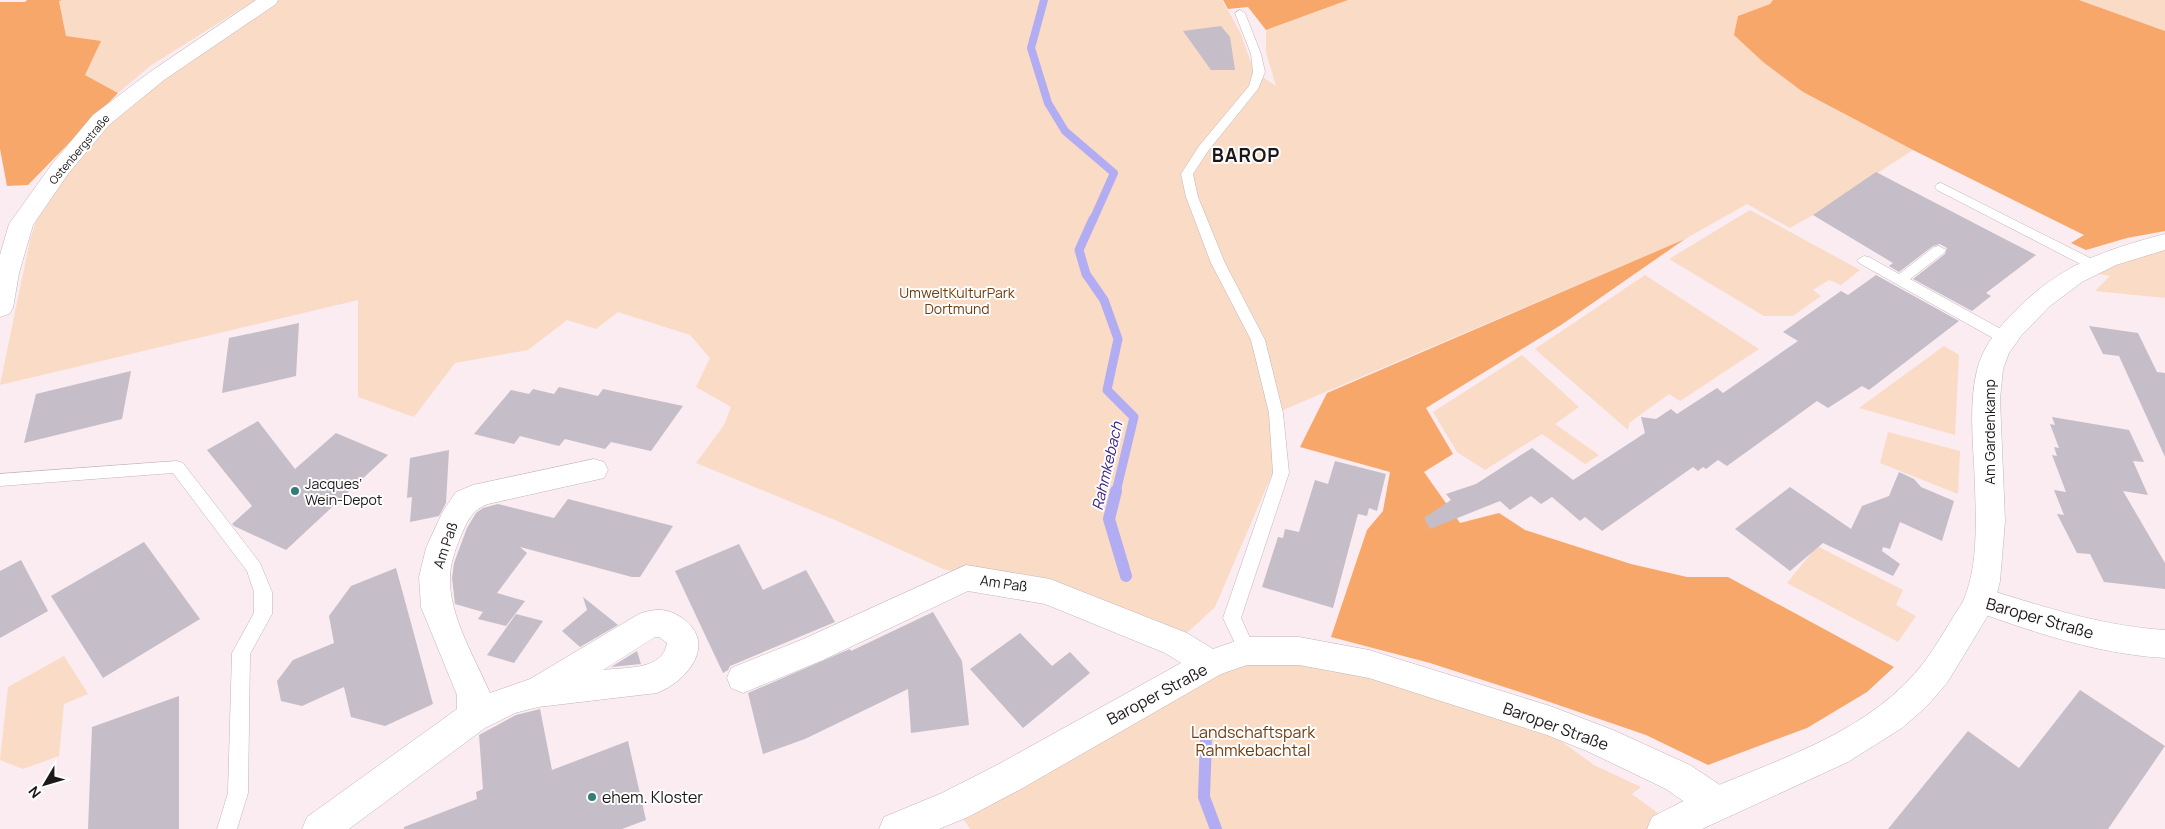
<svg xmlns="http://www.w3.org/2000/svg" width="2165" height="829" font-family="Manrope,sans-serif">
<rect width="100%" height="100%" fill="#faecf1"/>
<!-- green -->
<g fill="#fadbc6">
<polygon points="59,0 255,0 150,66 118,93 85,75 66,36"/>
<polygon points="277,0 1222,0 1240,32 1254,71 1276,86 1266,52 1266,30 1348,0 1773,0 1770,4 1738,16 1735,35 1763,62 1803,92 1913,150 1813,215 1790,228 1747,204 1685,239 1276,413 1273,472 1215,607 1176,643 1035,588 943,569 835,520 696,463 724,425 731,407 696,387 710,358 690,335 618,312 596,329 567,320 528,350 455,363 414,417 358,397 358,300 0,385 30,240 37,218 58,185 109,123 161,79"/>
<polygon points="2079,0 2165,0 2165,31"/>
<polygon points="1750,210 1860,270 1841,285 1829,280 1813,290 1821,296 1793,316 1764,316 1669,259"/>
<polygon points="2165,242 2165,298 2095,291 2110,276 2082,271"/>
<polygon points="1645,275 1759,349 1680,401 1669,394 1629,423 1628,430 1535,349"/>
<polygon points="1944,346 1959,355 1955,435 1859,408"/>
<polygon points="1522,355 1579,407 1555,424 1599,455 1585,464 1542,434 1485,470 1457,452 1433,412"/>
<polygon points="1888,432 1960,451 1958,494 1880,463"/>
<polygon points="1817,546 1903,590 1896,605 1916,616 1898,642 1787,583"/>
<polygon points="1247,651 1412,686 1558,739 1594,765 1641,787 1632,794 1679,829 970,829 955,805"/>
<polygon points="64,656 88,694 64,704 59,756 23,769 0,760 8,687"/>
</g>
<!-- forest -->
<g fill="#f7a76a">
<polygon points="27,0 62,0 59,1 66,36 101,41 85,75 118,93 28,185 7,186 0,149 0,2 25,2"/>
<polygon points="1223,0 1348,0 1266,30 1248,7 1228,9"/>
<polygon points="1773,0 2079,0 2165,31 2165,231 2127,238 2086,250 2071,243 2084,235 1913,150 1803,92 1763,62 1734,35 1738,16 1770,4"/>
<polygon points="1685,239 1561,325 1426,408 1453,454 1424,472 1460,523 1499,513 1525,530 1631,564 1687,577 1728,577 1894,667 1867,692 1807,728 1708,765 1646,735 1532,696 1430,663 1331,637 1367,530 1383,511 1390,472 1300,447 1327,393"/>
</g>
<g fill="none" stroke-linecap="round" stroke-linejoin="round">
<!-- stream-far2 -->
<polyline stroke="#b2adf2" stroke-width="8" points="1044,0 1031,48 1048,103 1065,131 1114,173 1093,220"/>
<!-- stream-far1 -->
<polyline stroke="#b2adf2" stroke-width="9" points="1093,219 1079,250 1086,274 1104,300 1118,339 1107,390 1134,417 1116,492"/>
<!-- stream -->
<g stroke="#b2adf2" stroke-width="12">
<polyline points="1116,491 1109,519 1126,576"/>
<polyline points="1206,739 1204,797 1216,829"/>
</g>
</g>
<!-- building -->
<g fill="#c5bdc7">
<polygon points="1221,26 1230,37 1235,70 1211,70 1183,31"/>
<polygon points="1876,172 1997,235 2036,255 1986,293 1991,296 1972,311 1913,279 1945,254 1947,248 1940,244 1933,246 1899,272 1889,266 1893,263 1813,215"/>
<polygon points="1876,275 1959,321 1869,390 1862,386 1828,408 1817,401 1727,466 1718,460 1706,469 1703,467 1698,471 1693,467 1602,531 1585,517 1580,521 1552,497 1541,504 1531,496 1510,510 1500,501 1430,529 1424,518 1451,500 1446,494 1476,484 1532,448 1573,480 1645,433 1641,417 1656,419 1671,409 1677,414 1717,388 1723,393 1798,341 1783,332 1841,291 1848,295"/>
<polygon points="299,323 296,376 222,393 229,338"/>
<polygon points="2089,326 2138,333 2157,372 2165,373 2165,457 2119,356 2103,354"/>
<polygon points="131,371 122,419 24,443 36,394"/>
<polygon points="559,387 598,396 603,389 683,406 651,451 611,442 605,449 565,439 559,446 520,436 514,444 474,434 511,390 529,394 533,389 554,394"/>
<polygon points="2052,417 2129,430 2144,462 2133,461 2148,495 2123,491 2165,563 2165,589 2104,582 2090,554 2077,553 2057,514 2064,515 2054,490 2066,492 2052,455 2057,456 2054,447 2059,448 2050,424 2055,425"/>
<polygon points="258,421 295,469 336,433 388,455 286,550 234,526 232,524 252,506 207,450"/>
<polygon points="449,450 446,503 439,516 410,522 412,497 407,498 410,458"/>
<polygon points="1335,461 1386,474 1377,511 1369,508 1367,516 1358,514 1333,608 1262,587 1278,537 1283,538 1285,529 1299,532 1315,480 1328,484"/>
<polygon points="1899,472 1914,479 1921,487 1954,501 1942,541 1900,522 1890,549 1883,547 1882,551 1900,564 1893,576 1823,543 1790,571 1735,529 1790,487 1851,529 1862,506 1889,496"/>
<polygon points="568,499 673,526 640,577 632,577 520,547 527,553 497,593 525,601 506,626 478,619 490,602 483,612 455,604 452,578 454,563 467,528 476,513 483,508 498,504 554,518"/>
<polygon points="144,542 200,619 103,678 51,596"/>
<polygon points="739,544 763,590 806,570 835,622 730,666 728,670 723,673 675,571"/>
<polygon points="21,560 48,611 0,638 0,571"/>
<polygon points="396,568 433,704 385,726 351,717 344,687 302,706 281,701 277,681 293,660 334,643 329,616 351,586"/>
<polygon points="583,597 618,625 580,647 562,631 587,610"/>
<polygon points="933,612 962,661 969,725 911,733 908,689 805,739 763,754 748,693 850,649 851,651"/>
<polygon points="516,614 543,621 514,663 487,655"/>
<polygon points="1020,633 1052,666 1070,652 1090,673 1023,728 970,669"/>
<polygon points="637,651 641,664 611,667"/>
<polygon points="2080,690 2165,746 2108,829 1888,829 1968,731 2019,768"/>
<polygon points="179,696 179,829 88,829 92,727"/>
<polygon points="540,709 552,770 628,741 646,820 622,829 404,829 404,827 477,799 476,792 483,789 479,735 516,715"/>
</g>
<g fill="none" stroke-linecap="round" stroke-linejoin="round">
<defs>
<g id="service">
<polygon points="1240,10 1245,13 1261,54 1265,72 1258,89 1208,151 1193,174 1198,197 1225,263 1265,340 1283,413 1289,473 1241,618 1256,651 1253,656 1247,659 1241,656 1223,618 1273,473 1269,413 1251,340 1211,263 1186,197 1181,174 1199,146 1249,86 1253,72 1251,54 1235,13"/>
<polygon points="1941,183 2098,262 2100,265 2098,268 2088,268 1937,190 1935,187 1937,184"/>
<polygon points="1939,246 1946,250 1944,253 1910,279 2010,334 2012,338 2010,342 2000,342 1859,263 1857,260 1864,256 1869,257 1899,274 1934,247"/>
<polygon points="177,461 183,463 260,563 272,592 272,614 250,654 248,793 237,829 217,829 228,793 232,653 254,613 254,592 247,571 173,473 0,486 0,474"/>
</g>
<g id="minor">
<polygon points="256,0 278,0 276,4 164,80 109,125 68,174 33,225 19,273 13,308 9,314 0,317 0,255 9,224 52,164 93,115 150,72"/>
<path d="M594,459L604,462L608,470L604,478L488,504C471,510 467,522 460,538C455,550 450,565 450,578C449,616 475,658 490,693L530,679L639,614C655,608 668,608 682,618C718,643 688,681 657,693L538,707L515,713L485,728L349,829H302L307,817L457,709V695L421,607L419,577L426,548L443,511L456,492L473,485ZM655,637H659L667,643C663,671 624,667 603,670Z"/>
<polygon points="966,565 1050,579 1187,633 1213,649 1247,637 1299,637 1369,650 1550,706 1613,730 1690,765 1729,791 1734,803 1729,815 1716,820 1703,815 1666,789 1589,752 1547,735 1369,678 1299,665 1247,665 1221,674 1021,789 968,817 939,829 879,829 884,817 942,793 997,765 1181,663 1165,653 1045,604 968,591 823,660 743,693 731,688 727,678 731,668 801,640"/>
<path d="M1980,587C2041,606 2101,626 2165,630V658C2097,654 2033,632 1969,609L1964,600L1969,591Z"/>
</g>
<path id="tertiary" d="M2165,234V250L2116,265L2082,282L2050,306L2021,336L2009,353L2003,369L2000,399L2005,521L2000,581L1995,602L1987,617L1947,683L1926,707L1902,728L1848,762L1702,829H1647L1652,817C1670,808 1688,798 1707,790C1784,757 1872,731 1925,661C1936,646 1945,630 1955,614C1958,609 1962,604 1964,599C1978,566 1976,523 1975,487C1974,449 1968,408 1977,370C1982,349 1995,332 2010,316C2058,266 2100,251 2165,234Z"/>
</defs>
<!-- service casing -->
<use href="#service" stroke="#c2b5ba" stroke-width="1"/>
<!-- minor casing -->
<use href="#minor" stroke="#c2b5ba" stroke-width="1"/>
<!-- tertiary casing -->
<use href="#tertiary" stroke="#c2b5ba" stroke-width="1"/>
<!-- service -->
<use href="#service" fill="#fff" fill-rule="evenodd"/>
<!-- minor -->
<use href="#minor" fill="#fff" fill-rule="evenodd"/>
<!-- tertiary -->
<use href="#tertiary" fill="#fff" fill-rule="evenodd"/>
</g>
<!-- markers -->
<g fill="#347c77" stroke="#fdfdfd" stroke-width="2">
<circle cx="295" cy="491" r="5"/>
<circle cx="592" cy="797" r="5"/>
</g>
<g text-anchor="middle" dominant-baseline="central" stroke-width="4" stroke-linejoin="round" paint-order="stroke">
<!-- far-street labels -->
<g font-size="11" fill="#1c181a" stroke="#fdfdfd">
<text transform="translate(79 149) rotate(-50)">Ostenbergstraße</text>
</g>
<!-- park labels -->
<g font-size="14" fill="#703d0e" stroke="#fdfdfd">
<text x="957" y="292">UmweltKulturPark<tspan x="957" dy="16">Dortmund</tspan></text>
</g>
<!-- street labels -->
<g font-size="14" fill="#1c181a" stroke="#fdfdfd">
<text transform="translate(1989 432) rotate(-90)">Am Gardenkamp</text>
<text transform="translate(445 545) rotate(-71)">Am Paß</text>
<text transform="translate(1004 583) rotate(8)">Am Paß</text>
</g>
<!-- poi labels -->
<g font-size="14" fill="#1c181a" stroke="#fdfdfd" text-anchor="start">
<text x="305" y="483">Jacques’<tspan x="305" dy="16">Wein-Depot</tspan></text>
</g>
<!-- water labels -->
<g font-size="15" font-style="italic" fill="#3a2183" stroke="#fdfdfd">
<text transform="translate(1107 466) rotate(-77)">Rahmkebach</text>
</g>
<!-- near-street labels -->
<g font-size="16" fill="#1c181a" stroke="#fdfdfd">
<text transform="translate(2040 618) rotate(16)">Baroper Straße</text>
<text transform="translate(1157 694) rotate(-28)">Baroper Straße</text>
<text transform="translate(1556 726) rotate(20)">Baroper Straße</text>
</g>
<!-- near-park labels -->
<g font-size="16" fill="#703d0e" stroke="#fdfdfd">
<text x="1253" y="732">Landschaftspark<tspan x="1253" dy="18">Rahmkebachtal</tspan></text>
</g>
<!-- near-poi labels -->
<g font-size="16" fill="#1c181a" stroke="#fdfdfd" text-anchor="start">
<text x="602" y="797">ehem. Kloster</text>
</g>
<!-- district labels -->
<g font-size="19" font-weight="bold" letter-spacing="1" fill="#1c181a" stroke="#fdfdfd">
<text x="1246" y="155">BAROP</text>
</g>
</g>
<!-- north arrow -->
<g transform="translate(45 784) rotate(232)" stroke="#fdfdfd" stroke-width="4" paint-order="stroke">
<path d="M0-4L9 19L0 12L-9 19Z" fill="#1c181a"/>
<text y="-8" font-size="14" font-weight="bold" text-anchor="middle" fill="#1c181a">N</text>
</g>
</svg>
